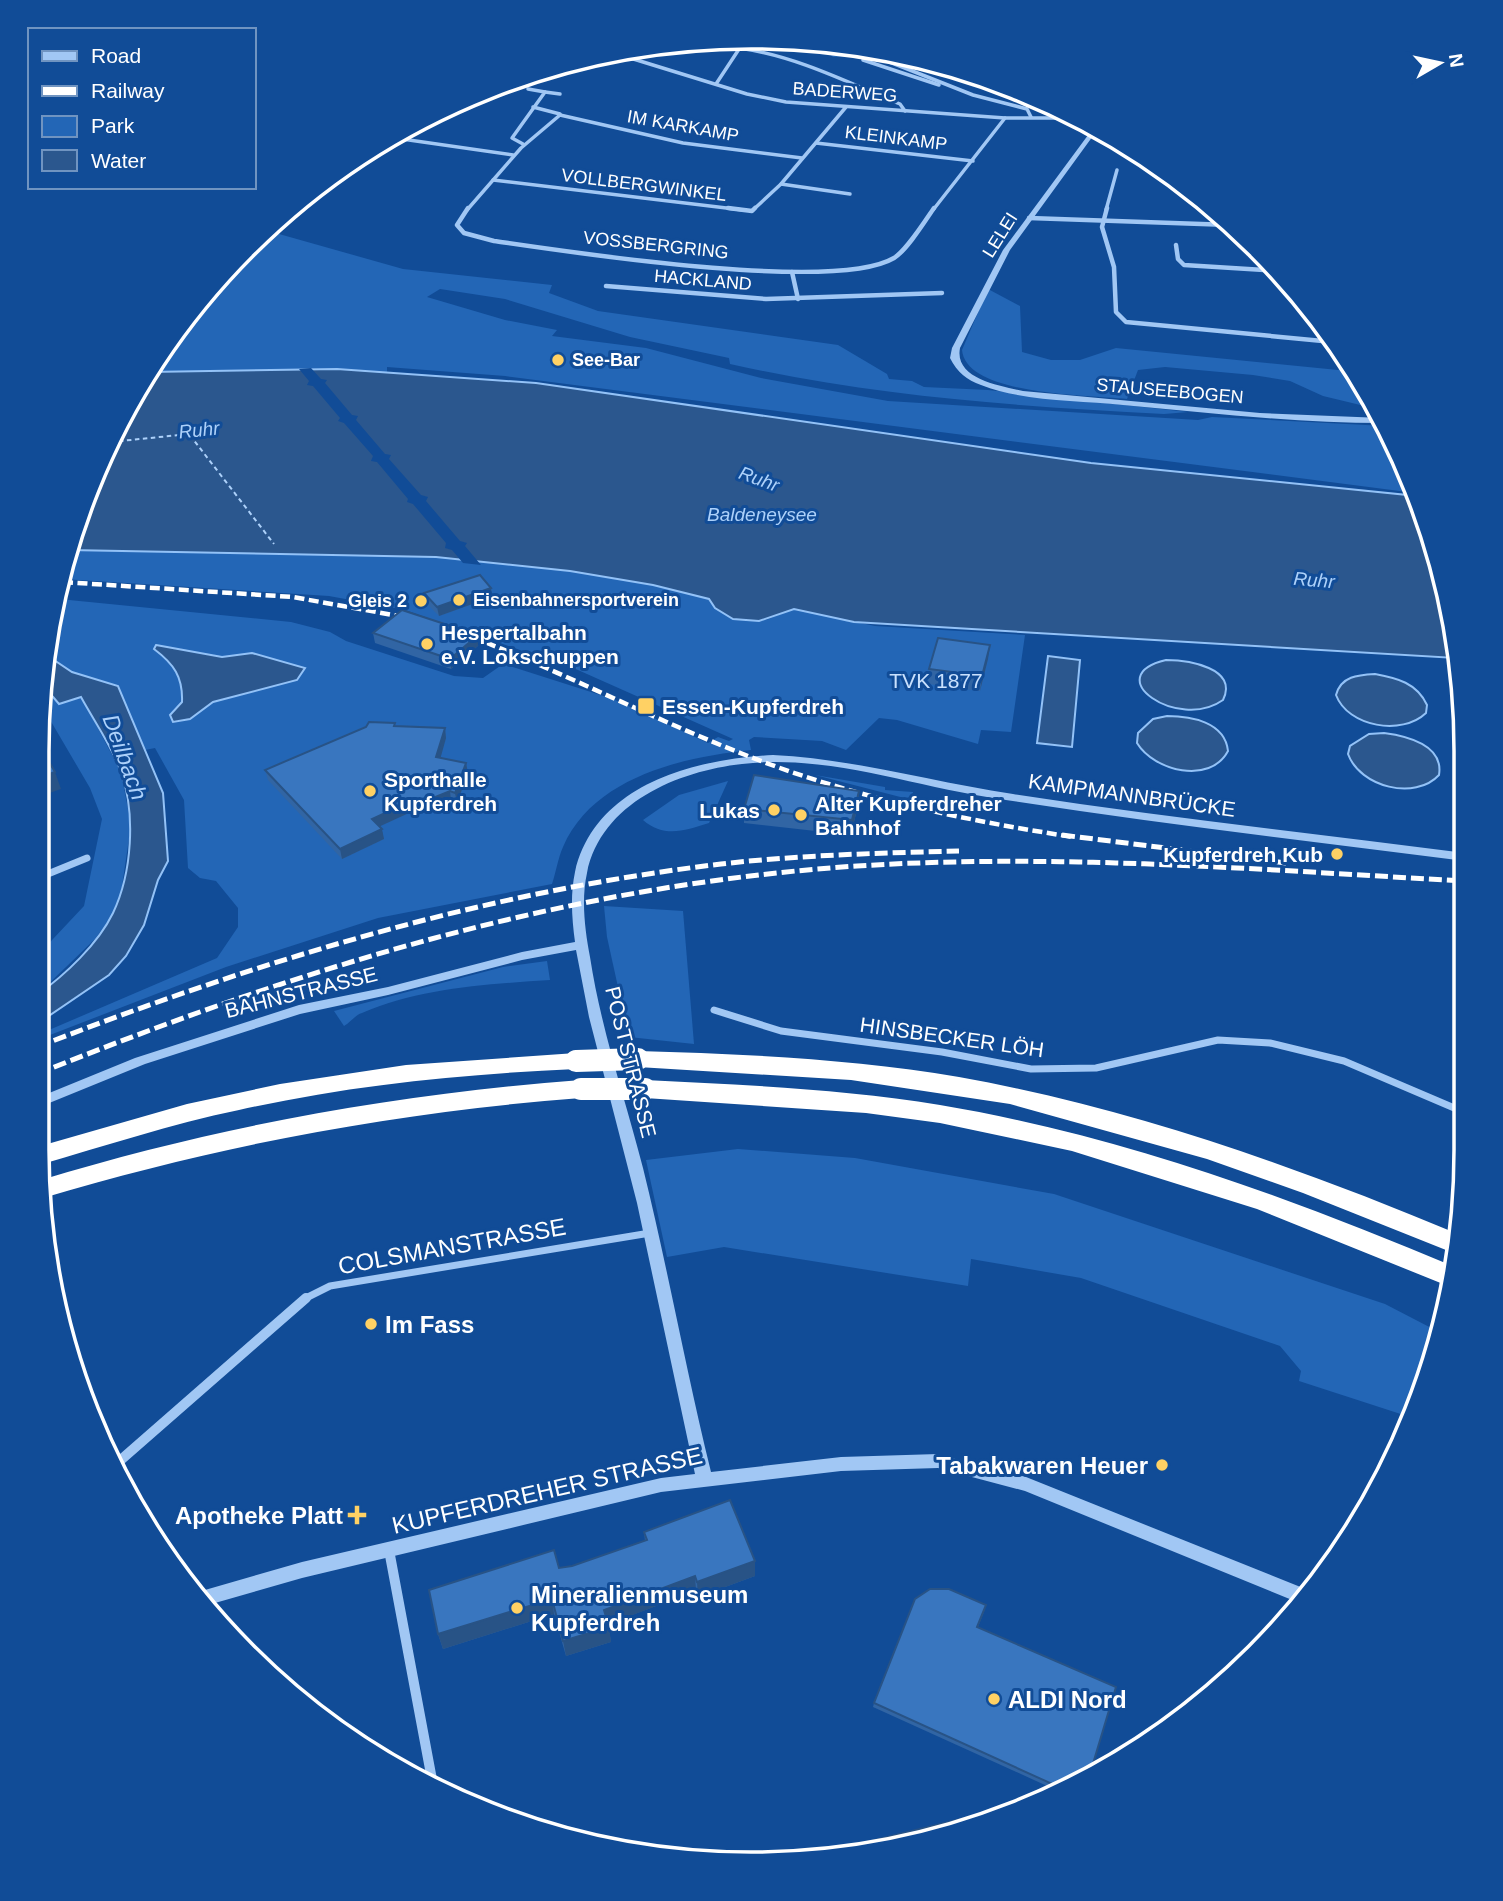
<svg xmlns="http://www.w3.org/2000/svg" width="1503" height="1901" font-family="Arial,sans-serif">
<rect width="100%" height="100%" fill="#114c97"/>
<!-- green -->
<g fill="#2366b6" fill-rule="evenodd">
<polygon points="815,41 895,54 833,57"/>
<path d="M266,228L272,232L403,269L552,285L549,293L598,311L838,345L887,374L889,379L912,381L924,387L988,390L1188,412L1164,414C1015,406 877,397 730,364L729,358L630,337L505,299L440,289L427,297L505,320L557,330L552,336L646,348L761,378L888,401L1198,420L1212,417L1385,426L1415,493L505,376L387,367V372H148L188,316L195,315L193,310L214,281Z"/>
<path d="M988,289L1020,306L1022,352L1051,360H1080L1116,348L1338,370L1341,368V354L1377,409L1323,396L1290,381L1253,375L1165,367L1138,370L1127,399C1091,395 966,396 962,350Z"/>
<path d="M69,550L436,557L570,571L652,585L709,599L715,608L766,620L794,609L875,626L1025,635L1011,732L981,730L978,744L897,720L879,718L846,750L822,741L754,737L749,740L751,750C683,757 593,777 563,847C558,858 556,872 552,884L378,918L226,967L37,1040L38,1024L42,1033L217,958L238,927V908L216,881L200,878L188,868L184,800L155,748L145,750L118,686L72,672L48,656L59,599L291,622L330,632L346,641L454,676L483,678L503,664L613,699L708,743L718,737L729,741L733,739L542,654L535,659L518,652L520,650L405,610L329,596L63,579ZM155,646L223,657L252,653L305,669L297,680L213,702L190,719C182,702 186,695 182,682C176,667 166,657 155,646Z"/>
<polygon points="42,684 59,704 81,696 121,772 131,825 121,893 112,916 95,939 37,995 37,956 84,906 102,819 90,788 39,701"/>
<polygon points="815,775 885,787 885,790 913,792 912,800"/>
<path d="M728,781L709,823C684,831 664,838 643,820L679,795Z"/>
<polygon points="604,906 683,911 694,1044 629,1037 607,937"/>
<path d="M547,961L550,980C489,984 419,988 362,1013C355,1015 351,1022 344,1026L334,1011L503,967Z"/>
<polygon points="738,1149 855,1158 1054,1194 1385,1304 1439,1332 1413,1418 1299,1381 1301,1371 1280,1346 1081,1278 971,1259 968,1286 724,1247 667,1257 646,1160"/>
</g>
<!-- water -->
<g fill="#2b578e" stroke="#93c2f7" stroke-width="2">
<path d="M337,369L536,383L1091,463L1417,496L1428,522L1455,658L854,622L794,609L759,621L733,619L715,608L709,599L653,585L570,571L436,557L69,550C79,500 119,413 148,372Z"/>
<path d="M156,645L222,657L252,653L305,668L297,680L213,702L190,719L173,722L170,715L182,702C183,677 174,664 154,649Z"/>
<path d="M48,656L72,672L118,686L163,793L168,861L158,880L144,925L126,956L109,975L37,1024V995C65,975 98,944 113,913C132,873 136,814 121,772C112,746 94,721 81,697L59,704L42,684Z"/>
<polygon points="1048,656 1080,660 1072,747 1037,743"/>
<path d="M1166,660C1188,660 1239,668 1223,700C1178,732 1098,676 1166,660Z"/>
<path d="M1375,674C1397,678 1417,683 1427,705L1426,713C1402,736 1348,727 1336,695C1341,676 1358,675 1375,674Z"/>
<path d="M1167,716C1191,716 1225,722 1228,751C1210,785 1154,771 1137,743L1138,733L1153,719Z"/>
<path d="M1384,733C1407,736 1444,745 1439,775C1415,801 1360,787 1348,754L1350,746L1369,734Z"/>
</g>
<!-- pier -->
<polygon fill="#114c97" points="311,368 321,379 327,380 325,383 352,415 358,416 356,420 385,454 391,455 389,459 421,495 428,497 426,501 460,541 467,543 465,546 481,565 463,563 452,550 445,548 446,543 413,504 407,502 408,499 377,462 371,461 373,456 344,423 338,421 340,418 313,386 307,385 309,381 299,369"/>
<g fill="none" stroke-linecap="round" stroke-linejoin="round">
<!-- ferry -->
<polyline stroke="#add1fa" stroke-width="2" stroke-dasharray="4.5 3.5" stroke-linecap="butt" points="111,442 189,434 274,544"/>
<!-- minor-far3 -->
<g stroke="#a1c7f4" stroke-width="3.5">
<polyline points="663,43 677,44"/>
<path d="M739,48C796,56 847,82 900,104L905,111"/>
<polyline points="614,53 747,94 786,102 1005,118 1080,118"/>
<polyline points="877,57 973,95 1027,109 1031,117"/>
<polyline points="863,60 939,85"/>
<polyline points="716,84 745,40"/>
<polyline points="545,92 560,94"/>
<polyline points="533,107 560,114"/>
<polyline points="388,137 513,155"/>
<polyline points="816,143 973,161"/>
<polyline points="523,144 512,138 545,92 528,89"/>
<polyline points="493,180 743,210"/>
<polyline points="781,184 850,194"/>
<polyline points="467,210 521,148 560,115 683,143 802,158"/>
<polyline points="753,210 781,184 846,107"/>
<polyline points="933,210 1005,118"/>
<polyline points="1106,210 1117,170"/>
</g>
<!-- minor-far2 -->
<g stroke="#a1c7f4" stroke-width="4.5">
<path d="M468,208L457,225L464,233L494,241C570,252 835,293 894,258C907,250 925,221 934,208"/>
<polyline points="728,208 752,211 755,208"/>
<polyline points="1107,208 1102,227 1114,267 1116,312 1126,322 1333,342"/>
<polyline points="1029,218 1230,225"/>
<polyline points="1176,245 1178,259 1184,265 1279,271"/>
<polyline points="792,272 798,299"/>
<polyline points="606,286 766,299 942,293"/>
</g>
<!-- minor-far1 -->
<g stroke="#a1c7f4" stroke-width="7">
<polyline points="38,878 87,858"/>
<polyline points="714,1010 781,1031 942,1052 1031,1069 1096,1068 1218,1040 1270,1043 1344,1061 1466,1113"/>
<polyline points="304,1299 330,1286 650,1233"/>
</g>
<!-- minor -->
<g stroke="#a1c7f4" stroke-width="10">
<polyline points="115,1465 306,1298"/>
<polyline points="126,1491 151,1531"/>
<polyline points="389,1550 433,1785"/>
</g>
<!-- tertiary -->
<g fill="#a1c7f4" fill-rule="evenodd">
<path d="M1094,127L1098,129L1010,250L960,348C954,379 1000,386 1023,391L1260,413L1382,418L1384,423C1297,423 1210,413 1123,405C1077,400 1025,402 981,385C967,380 957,372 950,358L952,348L1003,250Z"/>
<path d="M773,755C854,759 933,782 1013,794C1164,817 1315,834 1465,853V861C1306,841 1146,822 987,797C906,784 825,754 742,764C678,771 601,803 587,873C581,900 585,931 590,957C601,1029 625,1098 643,1168C668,1269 686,1371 711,1472L841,1457L938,1454L1026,1477L1308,1590L1297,1602L1025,1491L938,1468L841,1471L661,1492L302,1578L208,1605L198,1592L302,1562L661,1478L695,1474L637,1203L589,1017L576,950L522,960L388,995L300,1014L145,1064L37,1108V1098L135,1058L299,1005L388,987L522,952L575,942C572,920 570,895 575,872C595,784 695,759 773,755Z"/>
</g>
<!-- motorway -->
<g fill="#fff" fill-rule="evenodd">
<path d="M638,1051C745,1054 853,1059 959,1077C1131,1108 1298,1167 1458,1234L1456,1254L1303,1193L1207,1159L1010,1104L851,1080L638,1067L630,1065L627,1059L630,1053Z"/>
<path d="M576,1053L584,1055L587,1061L584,1067L576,1069C463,1074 350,1085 239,1110C171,1124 105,1146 39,1165L37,1147L187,1104L280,1084L406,1065Z"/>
<path d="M581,1080L589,1083L592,1089L589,1095L581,1098C397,1112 220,1145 43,1198L41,1180C218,1126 397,1094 581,1080Z"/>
<path d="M645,1080C744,1085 843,1089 940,1105C1119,1135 1289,1197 1455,1267L1453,1288L1257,1209L1072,1151L940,1123L866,1113L645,1098L637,1095L634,1089L637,1083Z"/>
</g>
<!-- rail-far1 -->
<g stroke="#fff" stroke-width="4.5" stroke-dasharray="10 4.5" stroke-linecap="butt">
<polyline points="63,582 293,597 415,619"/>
<path d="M459,632C557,669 650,718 748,756C852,797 963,820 1073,837"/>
</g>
<!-- rail -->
<g stroke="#fff" stroke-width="5" stroke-dasharray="13 5" stroke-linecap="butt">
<polyline points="1062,835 1286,863"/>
<path d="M37,1047C258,961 484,892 721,864C800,855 880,853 959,851"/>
<path d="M37,1074C303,967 569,885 857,866C1060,853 1263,870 1465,881"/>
</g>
<!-- motorway-bridge -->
<g stroke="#fff" stroke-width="22">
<polyline points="576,1061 638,1059"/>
<polyline points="581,1089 645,1089"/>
</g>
</g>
<!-- wall -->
<g fill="#3165a4">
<polygon points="491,588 492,597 439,616 426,603 424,593"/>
<polygon points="373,633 478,635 479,645 451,669 375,643"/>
<polygon points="988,659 980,691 928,684 929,669"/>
<polygon points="396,726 445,728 446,738 440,758 466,763 468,773 457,803 451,801 415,816 411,812 380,826 384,839 342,859 268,780 265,770"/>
<polygon points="859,791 858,805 851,835 744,823 744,809"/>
<polygon points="644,1532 755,1576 698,1597 696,1591 608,1624 611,1642 566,1656 554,1614 443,1649 438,1634 559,1568 572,1566 645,1541"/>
<polygon points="985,1609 978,1627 1089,1777 1056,1790 873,1707 874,1703"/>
</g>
<!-- shaded-wall -->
<g fill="#285386">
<polygon points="491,588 492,597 439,616 437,607"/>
<polygon points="478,635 479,645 451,669 450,659"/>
<polygon points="990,645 988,659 980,691 982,676"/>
<polygon points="445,728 446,738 438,767 436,757"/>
<polygon points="466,763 468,773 457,803 455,793"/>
<polygon points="55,772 61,789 38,797 38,778"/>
<polygon points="450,791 451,801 415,816 413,806"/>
<polygon points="859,791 858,805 851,835 852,820"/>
<polygon points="409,802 411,812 374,829 372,819"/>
<polygon points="382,829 384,839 342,859 340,849"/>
<polygon points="755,1561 755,1576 698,1597 697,1582"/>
<polygon points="695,1576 696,1591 606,1625 604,1610"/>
<polygon points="552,1599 554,1614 443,1649 438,1634"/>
<polygon points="609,1627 611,1642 566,1656 563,1641"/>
</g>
<!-- building -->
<g fill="#3976bf" stroke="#285386" stroke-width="2">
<polygon points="480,575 491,588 437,607 424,593"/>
<polygon points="402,610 478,635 450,659 373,633"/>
<polygon points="938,638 990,645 982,676 929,669"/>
<polygon points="369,722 395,723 394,726 445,728 436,757 466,763 455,793 450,791 413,806 409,802 372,819 382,829 340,849 265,770 366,727"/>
<polygon points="42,750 55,772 38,778 38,752"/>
<polygon points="754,775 859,791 852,820 744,809"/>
<polygon points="730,1500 755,1561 697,1582 695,1576 604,1610 609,1627 563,1641 552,1599 438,1634 429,1590 554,1550 559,1568 572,1566 647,1540 644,1532"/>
<polygon points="930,1589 949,1589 986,1605 977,1627 1116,1687 1089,1777 1061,1788 874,1703 915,1599"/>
<polygon points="994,1811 995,1816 936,1840 835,1853 834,1850"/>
</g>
<!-- markers -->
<g fill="#ffd164" stroke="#114c97" stroke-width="2.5">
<circle cx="558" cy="360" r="7"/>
<circle cx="459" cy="600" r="7"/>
<circle cx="421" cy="601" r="7"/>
<circle cx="427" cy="644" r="7"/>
<rect x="637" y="697" width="18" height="18" rx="3.5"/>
<circle cx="370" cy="791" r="7"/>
<circle cx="774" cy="810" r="7"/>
<circle cx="801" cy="815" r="7"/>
<circle cx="1337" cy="854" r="7"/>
<circle cx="371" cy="1324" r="7"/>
<circle cx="1162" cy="1465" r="7"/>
<path d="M353.5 1504.5h7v7h7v7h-7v7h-7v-7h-7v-7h7z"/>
<circle cx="517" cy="1608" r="7"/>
<circle cx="994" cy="1699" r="7"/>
</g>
<g text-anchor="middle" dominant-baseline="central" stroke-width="6" stroke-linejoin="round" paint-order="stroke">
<!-- far-street labels -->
<g font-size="18" fill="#fff" stroke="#114c97">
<text transform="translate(845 92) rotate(4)">BADERWEG</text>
<text transform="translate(683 126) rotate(10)">IM KARKAMP</text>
<text transform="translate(896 138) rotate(7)">KLEINKAMP</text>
<text transform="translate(644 185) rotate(7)">VOLLBERGWINKEL</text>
<text transform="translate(1000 235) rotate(-58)">LELEI</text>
<text transform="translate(656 245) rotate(6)">VOSSBERGRING</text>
<text transform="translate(703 280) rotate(5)">HACKLAND</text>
<text transform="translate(1170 391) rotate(5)">STAUSEEBOGEN</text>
</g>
<!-- far-poi labels -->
<g font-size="18" font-weight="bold" fill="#fff" stroke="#114c97" text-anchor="start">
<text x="572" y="360">See-Bar</text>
<text x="473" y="600">Eisenbahnersportverein</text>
<text x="407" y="601" text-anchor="end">Gleis 2</text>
</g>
<!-- far-water labels -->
<g font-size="19" font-style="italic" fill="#add1fa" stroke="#114c97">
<text transform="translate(199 430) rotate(-6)">Ruhr</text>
<text transform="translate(759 479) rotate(20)">Ruhr</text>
<text x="762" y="514">Baldeneysee</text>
<text transform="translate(1314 580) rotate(5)">Ruhr</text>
</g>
<!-- poi labels -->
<g font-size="21" font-weight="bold" fill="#fff" stroke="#114c97" text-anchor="start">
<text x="441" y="632">Hespertalbahn<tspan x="441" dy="24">e.V. Lokschuppen</tspan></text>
<text x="662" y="706">Essen-Kupferdreh</text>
<text x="384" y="779">Sporthalle<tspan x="384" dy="24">Kupferdreh</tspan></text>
<text x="815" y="803">Alter Kupferdreher<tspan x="815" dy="24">Bahnhof</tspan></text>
<text x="760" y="810" text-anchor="end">Lukas</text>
<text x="1323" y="854" text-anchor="end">Kupferdreh Kub</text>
</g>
<!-- park labels -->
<g font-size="21" fill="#c9e1fe" stroke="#114c97">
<text x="936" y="680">TVK 1877</text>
</g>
<!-- street labels -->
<g font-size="21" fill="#fff" stroke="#114c97">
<text transform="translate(1132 795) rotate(8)">KAMPMANNBRÜCKE</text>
<text transform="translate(301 992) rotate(-14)">BAHNSTRASSE</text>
<text transform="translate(952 1037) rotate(8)">HINSBECKER LÖH</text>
<text transform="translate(631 1062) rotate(76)">POSTSTRASSE</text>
</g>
<!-- water labels -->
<g font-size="23" font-style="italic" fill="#add1fa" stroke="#114c97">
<text transform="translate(125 757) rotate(70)">Deilbach</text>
</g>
<!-- near-street labels -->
<g font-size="24" fill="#fff" stroke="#114c97">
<text transform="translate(452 1246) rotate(-10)">COLSMANSTRASSE</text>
<text transform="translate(547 1490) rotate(-13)">KUPFERDREHER STRASSE</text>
</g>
<!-- near-poi labels -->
<g font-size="24" font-weight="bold" fill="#fff" stroke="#114c97" text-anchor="start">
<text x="385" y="1324">Im Fass</text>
<text x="1148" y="1465" text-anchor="end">Tabakwaren Heuer</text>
<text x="343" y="1515" text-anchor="end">Apotheke Platt</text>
<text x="531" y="1594">Mineralienmuseum<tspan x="531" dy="28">Kupferdreh</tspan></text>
<text x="1008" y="1699">ALDI Nord</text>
</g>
</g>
<!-- crop -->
<path d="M0 0H1503V1901H0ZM751 49H752A702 702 0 0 1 1454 751V1150A702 702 0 0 1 752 1852H751A702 702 0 0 1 49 1150V751A702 702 0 0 1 751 49Z" fill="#114c97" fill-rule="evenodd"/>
<path fill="none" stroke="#fff" stroke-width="3.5" d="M751 49H752A702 702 0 0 1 1454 751V1150A702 702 0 0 1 752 1852H751A702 702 0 0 1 49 1150V751A702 702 0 0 1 751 49Z"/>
<!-- legend -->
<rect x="28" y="28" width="228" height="161" fill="#114c97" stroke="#7094c1" stroke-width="2"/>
<rect x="42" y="51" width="35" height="10" fill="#a1c7f4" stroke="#7094c1" stroke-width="2"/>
<text x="91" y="63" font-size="21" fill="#ffffff">Road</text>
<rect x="42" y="86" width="35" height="10" fill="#ffffff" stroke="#7094c1" stroke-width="2"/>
<text x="91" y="98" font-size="21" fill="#ffffff">Railway</text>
<rect x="42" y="116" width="35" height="21" fill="#2366b6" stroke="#7094c1" stroke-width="2"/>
<text x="91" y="133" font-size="21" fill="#ffffff">Park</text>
<rect x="42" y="150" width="35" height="21" fill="#2b578e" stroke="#7094c1" stroke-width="2"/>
<text x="91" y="168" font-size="21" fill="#ffffff">Water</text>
<!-- north arrow -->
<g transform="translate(1440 63) rotate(81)" stroke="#114c97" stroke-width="5" paint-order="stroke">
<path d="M0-5L12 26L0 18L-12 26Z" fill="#ffffff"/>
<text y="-10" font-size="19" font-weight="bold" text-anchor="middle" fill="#ffffff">N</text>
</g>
</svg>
